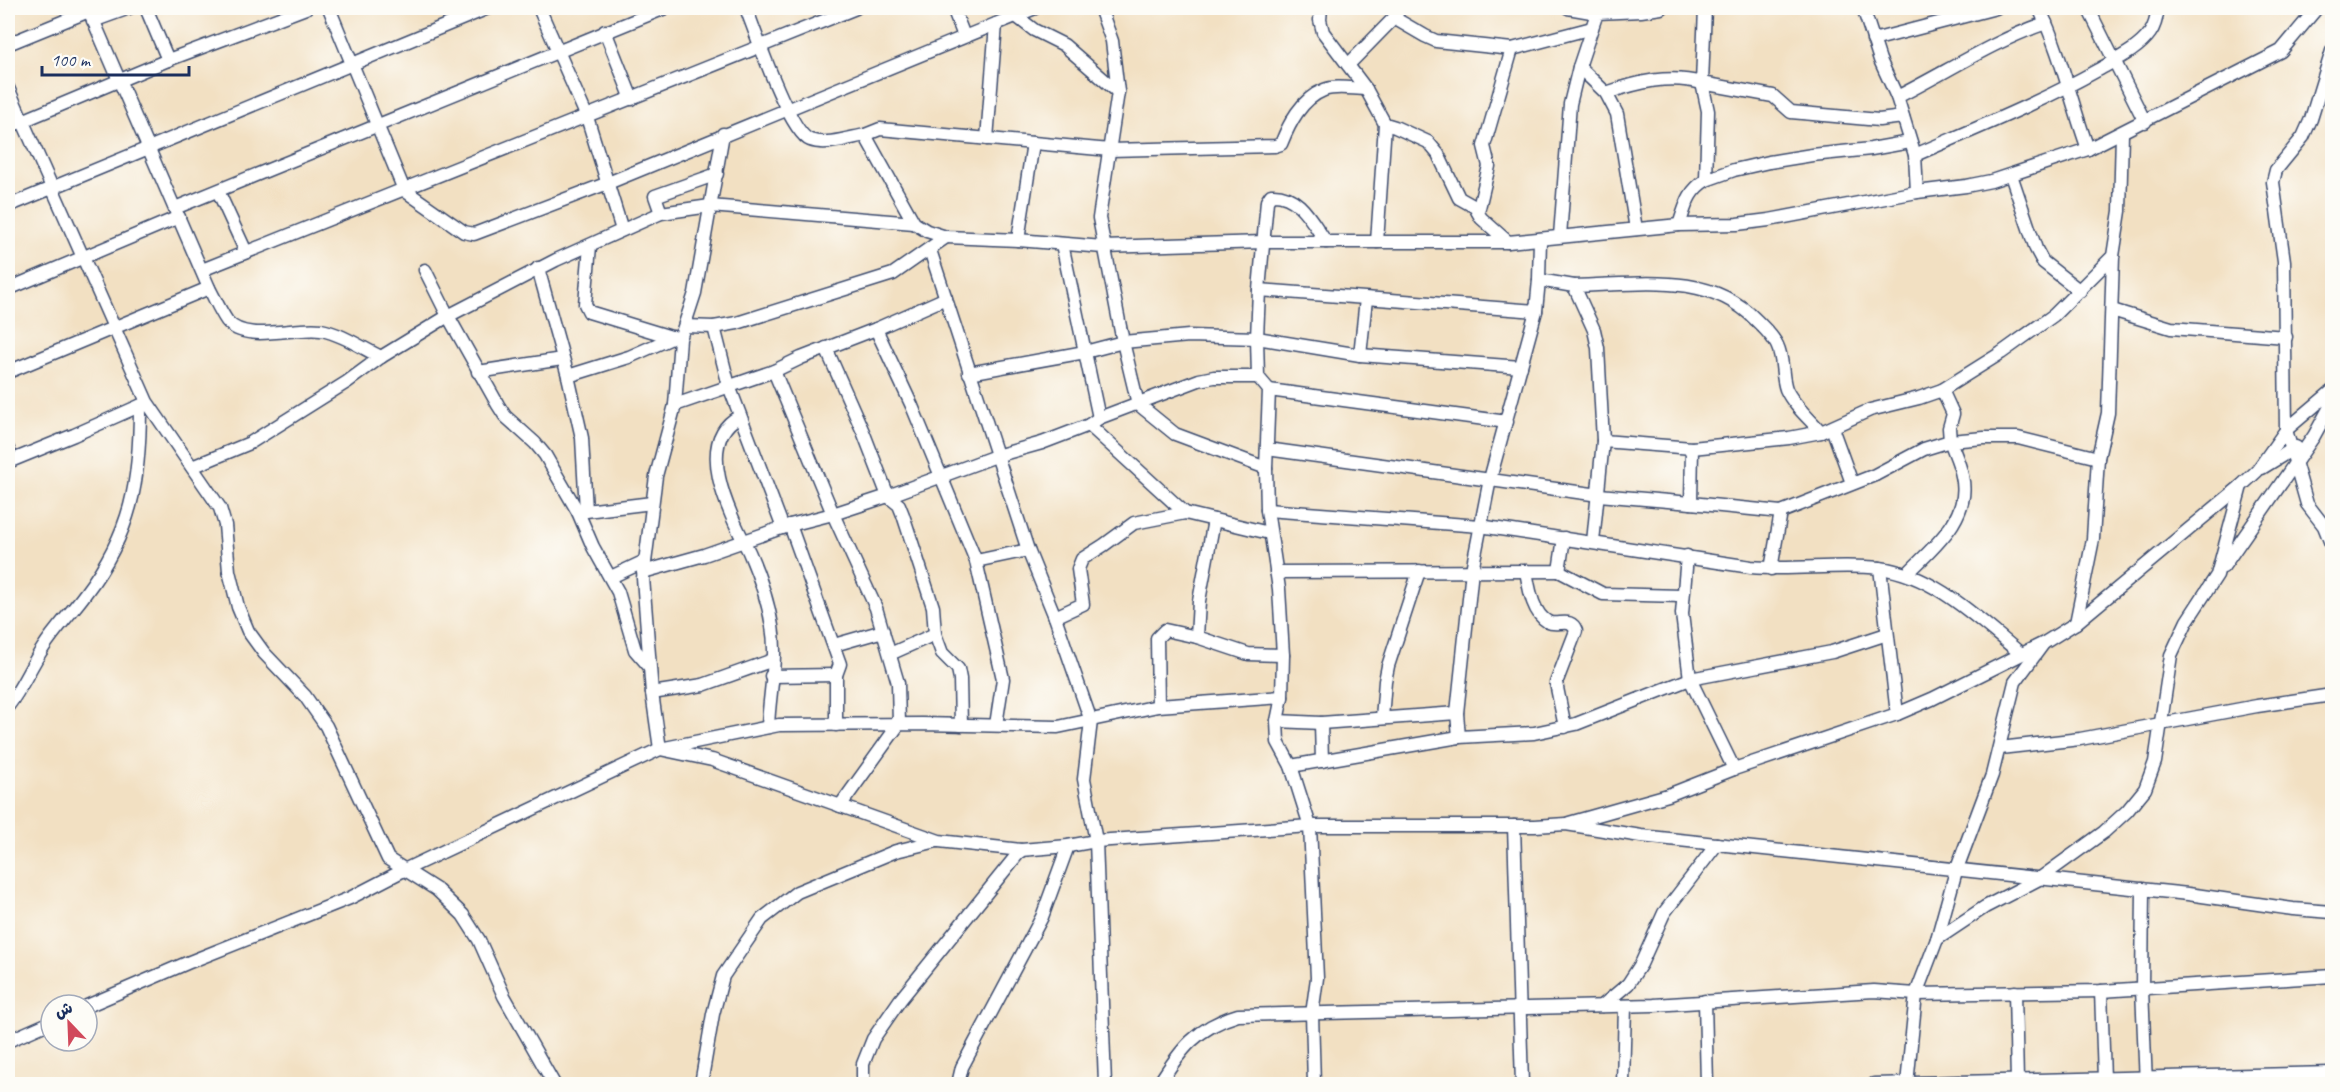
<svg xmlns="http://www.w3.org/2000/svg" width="2340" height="1092" font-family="Caveat,'Playpen Sans Arabic',sans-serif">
<rect width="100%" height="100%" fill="#fdfcf7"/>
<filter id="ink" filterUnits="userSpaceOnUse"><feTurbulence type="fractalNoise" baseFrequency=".0167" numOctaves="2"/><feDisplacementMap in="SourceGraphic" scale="12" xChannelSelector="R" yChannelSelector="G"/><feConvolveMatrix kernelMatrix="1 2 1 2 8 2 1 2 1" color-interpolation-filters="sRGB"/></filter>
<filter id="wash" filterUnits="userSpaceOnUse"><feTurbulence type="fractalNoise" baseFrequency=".008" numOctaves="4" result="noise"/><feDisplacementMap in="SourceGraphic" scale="24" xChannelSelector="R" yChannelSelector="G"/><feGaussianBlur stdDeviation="1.35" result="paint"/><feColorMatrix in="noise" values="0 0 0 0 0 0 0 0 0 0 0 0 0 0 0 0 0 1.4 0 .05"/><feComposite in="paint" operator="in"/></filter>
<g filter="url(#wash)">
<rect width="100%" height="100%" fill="#f2e0c2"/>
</g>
<g filter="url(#ink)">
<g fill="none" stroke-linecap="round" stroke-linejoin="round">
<defs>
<g id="minor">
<path d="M88,8L209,288C215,299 220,311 227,321C245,344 294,326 321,330C342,334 362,348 381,357"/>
<polyline points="146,8 168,60"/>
<polyline points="329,8 404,190 464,232 474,234 608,183 1035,8"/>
<polyline points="539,8 587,117 622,230"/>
<path d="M746,8C755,31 789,132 810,140C826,146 849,138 865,135L914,223L927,231L946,237L1018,240L1103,247L1264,242H1508L1679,225L1737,224L1769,220L1917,192L1966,186L1991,181L2088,149L2281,51L2317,8"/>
<polyline points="953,8 964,36"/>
<polyline points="1100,8 1112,41 1118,92 1099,218 1123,342 1138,404 1175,434 1266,468"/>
<polyline points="1321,8 1320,20 1323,32 1366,89 1385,124 1377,242"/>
<polyline points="1568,8 1597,13 1598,8"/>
<polyline points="1863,8 1880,60 1897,97 1915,155 1917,192"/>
<path d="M2039,8C2061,53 2071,102 2088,149"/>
<polyline points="2088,8 2145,122"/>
<polyline points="1016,16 1034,30 1064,45 1118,92"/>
<polyline points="1394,18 1425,36 1436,41 1512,49"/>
<polyline points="93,21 129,8"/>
<polyline points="605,31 632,99"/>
<polyline points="1873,40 1996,8"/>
<polyline points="8,44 89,11"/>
<polyline points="2332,51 2311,119 2303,137 2276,170 2273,182 2284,261 2286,430 2307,504 2324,526 2332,546 2332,573"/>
<polyline points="1348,65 1394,18 1400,8"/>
<polyline points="1579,67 1606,93 1617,114 1636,229"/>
<polyline points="8,88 147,402 220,508 225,525 229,571 238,607 248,631 264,653 305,696 326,726 388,859 437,890 463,915 479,940 504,996 554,1084"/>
<path d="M1606,93C1639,82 1668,74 1702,83L1705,8"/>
<path d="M1897,97C1947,72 1993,41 2046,23"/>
<polyline points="1385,124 1395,127 1428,142 1438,154 1459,198 1475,207 1481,218 1508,242"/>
<polyline points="8,127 168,60 306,8"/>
<polyline points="723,134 695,293 680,339 675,405 656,476 643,578 652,693 660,749 712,760 939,841 1021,850 1068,846 1096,841 1310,826 1535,826 1566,824 1641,836 2188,894 2293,909 2332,912"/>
<path d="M865,135L880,129L1110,150L1275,146L1281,144C1289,124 1301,99 1324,90C1336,85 1353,89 1366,89"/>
<polyline points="987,139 996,24"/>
<path d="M1915,155C1977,128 2039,103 2098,70C2115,60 2138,50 2150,33C2155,26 2157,16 2158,8"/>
<polyline points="2011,175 2036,249 2043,262 2080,291"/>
<polyline points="1706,180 1734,170 1769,162 1812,155 1871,149 1910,142"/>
<polyline points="218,191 246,252"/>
<polyline points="8,206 488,8"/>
<polyline points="175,208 665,8"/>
<polyline points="1478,212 1489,166 1484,146 1512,49 1592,28"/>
<polyline points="661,213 655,196 717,174"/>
<path d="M1679,225C1686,206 1687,192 1706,180L1708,111L1702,83L1773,96L1791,112L1879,120L1903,117"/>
<polyline points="1560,236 1570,104 1579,67 1597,13 1641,11 1661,8"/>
<polyline points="1018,240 1033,143"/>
<polyline points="1062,244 1099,418"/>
<polyline points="590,246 585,304 589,312 671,337"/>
<polyline points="930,250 1028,550 1055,617 1091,721 1084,779 1096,841 1105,1084"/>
<polyline points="538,268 568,376 582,438 586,511 578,512"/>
<polyline points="202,270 856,8"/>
<polyline points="425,270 448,316 498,405 505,416 535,443 545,455 578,512 593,547 618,592 635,650 649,666"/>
<polyline points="1539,280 1574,286 1594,330 1598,348 1603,441 1593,542"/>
<path d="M1574,286C1637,285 1708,270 1756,320C1764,328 1772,335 1777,345C1784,359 1781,375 1786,389C1793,405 1810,419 1821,432"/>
<polyline points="8,289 179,217"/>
<polyline points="1259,290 1536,311"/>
<polyline points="2112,310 2171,328 2286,337"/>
<polyline points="685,326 714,327 737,323 893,274 946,237"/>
<polyline points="714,327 729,386 783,528"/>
<polyline points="876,329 912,406 976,561 1003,679 996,725"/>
<polyline points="826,348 864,434 888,496 899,505 903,515 933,607 935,634 942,653 958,669 960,679 961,725"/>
<polyline points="1360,355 1366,299"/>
<polyline points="774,371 833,514 876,608 898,683 899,724 840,806"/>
<polyline points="8,372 209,288"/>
<polyline points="478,372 562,359"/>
<polyline points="969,373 1085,352 1123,342 1189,336 1257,338 1360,355 1521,367"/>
<polyline points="568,376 629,357 674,337"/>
<polyline points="1269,390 1507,422"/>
<polyline points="675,405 774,371 801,358 876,329 946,298"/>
<path d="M740,416C691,442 732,518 749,552C759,575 768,601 772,626C778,659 769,694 768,727"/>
<polyline points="1089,425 1185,513 1269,533"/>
<polyline points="1832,428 1852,483"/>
<polyline points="1603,441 1692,448 1789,438 1821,432 1870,410 1919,398 1942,390 2001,353 2054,315 2113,256 2120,211 2122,133"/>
<polyline points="1692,448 1691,503 1781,512"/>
<polyline points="8,449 12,460"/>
<polyline points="1267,449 1599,495 1691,503"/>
<polyline points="8,462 74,435 146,403"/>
<polyline points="192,467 250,443 347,382 381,357 448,316 556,260 661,213 710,206 914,223"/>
<polyline points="2262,468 2296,447"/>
<path d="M1267,510L1480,526L1751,567C1794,571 1838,563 1880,568C1935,575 1979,620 2020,653"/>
<polyline points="586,511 652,503"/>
<polyline points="790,525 840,664 836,675 836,725"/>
<polyline points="1687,556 1682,614 1690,679 1734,769"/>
<polyline points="976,561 1028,550"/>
<polyline points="2223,567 2314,436 2332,403"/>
<polyline points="1880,568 1897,714"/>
<polyline points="1771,569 1781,512 1875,475 1924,449 1950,441 1949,428 1953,414 1942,390"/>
<path d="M1526,571C1529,587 1532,613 1548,622C1558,627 1571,616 1576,631L1556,683L1565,727"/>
<polyline points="1559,571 1603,594 1682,596"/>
<polyline points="643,572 704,555 790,525 833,514 888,496 996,456 1042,443 1089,425 1099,418 1199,380 1214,377 1258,377"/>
<polyline points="1276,572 1559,571 1564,538"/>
<path d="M1907,574C1932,548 1972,518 1962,476C1960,464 1954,452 1950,441L1984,438H2018L2098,458"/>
<polyline points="611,577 645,561"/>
<polyline points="1055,617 1083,604 1078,569 1082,559 1104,545 1134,523 1185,513"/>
<polyline points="2076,623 2093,539 2098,458 2108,413 2113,256"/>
<polyline points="1197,637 1248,654 1283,655"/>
<polyline points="834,645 883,631"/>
<polyline points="890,654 935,634"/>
<polyline points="771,676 836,675"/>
<polyline points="652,693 703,685 773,660"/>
<path d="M8,706C22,688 30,667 43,648C55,629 72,612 85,594C132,532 140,482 140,406"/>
<polyline points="1158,706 1157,638 1165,630 1197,637 1199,601 1214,520"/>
<polyline points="1382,718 1385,681 1388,666 1419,571"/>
<polyline points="1277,721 1321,723 1457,713"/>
<polyline points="1321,723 1322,761"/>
<polyline points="1459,737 1457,713 1472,570 1490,479 1536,311 1539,280 1540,239"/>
<polyline points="2000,748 2080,739 2257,706 2332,695"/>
<polyline points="1291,766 1459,737 1534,733 1576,724 1690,679 1832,652 1887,634"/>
<polyline points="1569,823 1668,795 1734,769 1897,714 1932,699 2044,643 2076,623 2241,486"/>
<polyline points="1514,826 1522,1084"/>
<polyline points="2143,889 2142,989 2146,1084"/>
<polyline points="1937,939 1985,907 2039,879 2104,832 2127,811 2145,789 2155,762 2171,655 2187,621 2217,575 2241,486 2257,471 2286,430 2332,391"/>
<polyline points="2101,991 2104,1079"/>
<polyline points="2015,992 2017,1081"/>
<polyline points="1705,1001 1707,1084"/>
<polyline points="87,1006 187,963 350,898 404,870 660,749 779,725 922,724 1058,727 1158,706 1282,697"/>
<polyline points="1602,1006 1628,984 1641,964 1664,913 1717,844"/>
<polyline points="8,1041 51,1022"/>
<polyline points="701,1084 713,1014 723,976 762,919 797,892 896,851 937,841"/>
<polyline points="863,1084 863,1064 873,1039 900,1000 1021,850"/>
<polyline points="958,1084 962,1067 1042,917 1068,846"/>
<path d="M1159,1084C1180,1050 1197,1027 1238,1015L1654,1005L1874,991L1916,994L2101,991L2332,976"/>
<path d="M1314,1084L1312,1014L1317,978L1310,826L1291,766L1278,742L1277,721L1282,697L1283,655L1279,589L1267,510L1266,468L1269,390L1258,377L1257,338L1259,290L1267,201L1271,195C1299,193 1312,222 1326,242"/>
<polyline points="1623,1084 1625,1006"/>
<polyline points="1874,1084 2332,1073"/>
<polyline points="1907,1084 1916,994 1937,939 1956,871 1992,775 2015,682 2043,644"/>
</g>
</defs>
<!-- minor casing -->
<use href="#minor" stroke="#3b4a6d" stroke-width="15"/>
<!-- minor -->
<use href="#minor" stroke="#fff" stroke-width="12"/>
</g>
</g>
<!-- margin -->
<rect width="2340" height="1092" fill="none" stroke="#fdfcf7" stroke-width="30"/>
<!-- north arrow -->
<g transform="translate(69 1023) rotate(337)"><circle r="28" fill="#fdfcf7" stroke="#a3aaba" stroke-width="1.5"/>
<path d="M0-4.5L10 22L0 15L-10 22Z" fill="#d1495b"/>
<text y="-9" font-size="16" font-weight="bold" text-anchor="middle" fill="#1b2f5e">ش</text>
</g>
<!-- scale -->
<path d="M42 66v9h147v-9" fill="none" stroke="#1b2f5e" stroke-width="3"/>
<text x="51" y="66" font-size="18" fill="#1b2f5e" stroke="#fdfcf7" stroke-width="4.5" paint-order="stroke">100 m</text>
</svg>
